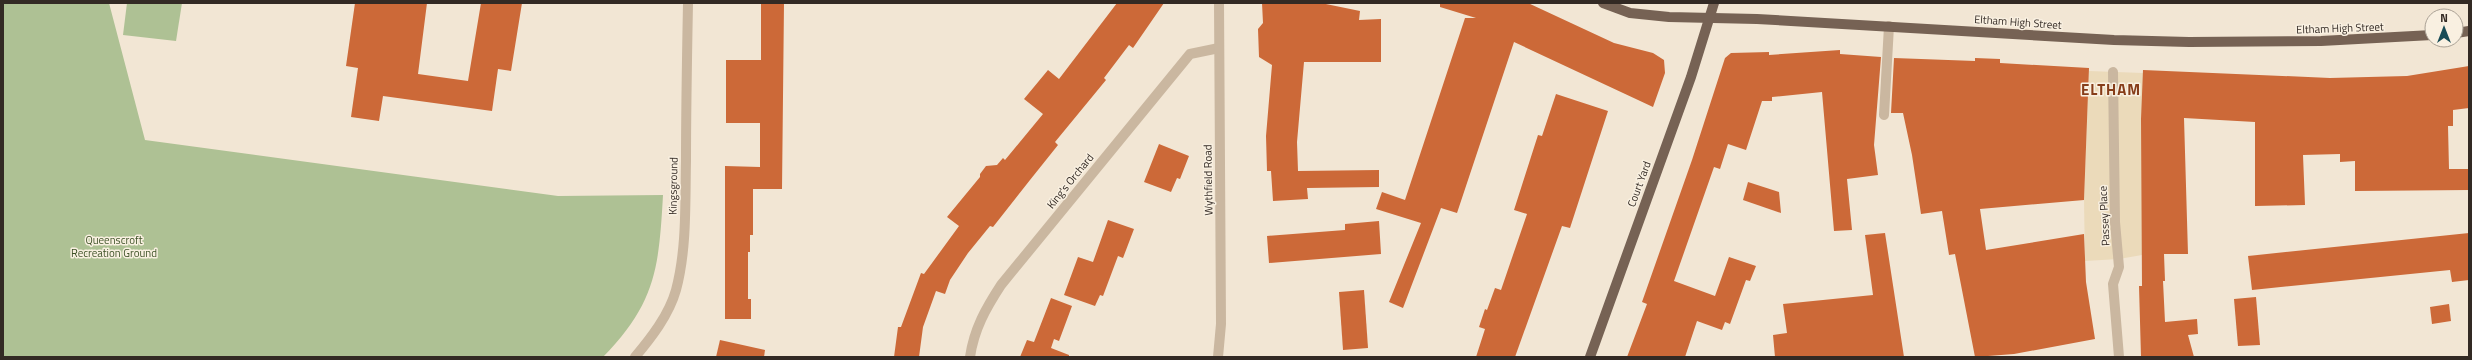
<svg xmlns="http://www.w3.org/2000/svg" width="2472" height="360" font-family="'Titillium Web',sans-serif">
<rect width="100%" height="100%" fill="#f2e6d4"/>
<!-- green -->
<g fill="#aec194">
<path d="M3,3H109L145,140L558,196L663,195C659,267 656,303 603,357H3Z"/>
<polygon points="127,3 182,3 176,41 123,35"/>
</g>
<!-- plaza -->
<polygon fill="#ebdaba" points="2089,71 2143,73 2142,255 2119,259 2085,261 2084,200"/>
<!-- building -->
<g fill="#cc6938">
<polygon points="355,3 427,3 418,74 468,81 481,3 522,3 511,71 498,69 492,111 383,96 379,121 351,117 358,68 346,66"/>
<polygon points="761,3 784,3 782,189 753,189 753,235 750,235 750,252 748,252 748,299 751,299 751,319 725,319 725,166 760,167 760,123 726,123 726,60 761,60"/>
<polygon points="1117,3 1164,3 1133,48 1129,45 1104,78 1106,80 1055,142 1058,145 1030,180 993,227 990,226 968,253 950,280 945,294 936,291 923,327 919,357 894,357 898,327 901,327 921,273 924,274 959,226 947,217 980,177 980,174 986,166 997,165 1003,158 1005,160 1043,114 1024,99 1048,70 1059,79"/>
<polygon points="1262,3 1321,3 1360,11 1359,20 1381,19 1381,62 1304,62 1297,142 1298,171 1379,170 1379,187 1307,188 1308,199 1273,201 1271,171 1267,171 1266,136 1272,65 1259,57 1258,29 1263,23"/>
<polygon points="1440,3 1528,3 1614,43 1653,53 1664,60 1665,73 1653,107 1514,42 1457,213 1441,208 1403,308 1389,302 1421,223 1376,209 1382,192 1405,200 1465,18 1476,18 1440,7"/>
<polygon points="1840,50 1840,54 1881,57 1874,145 1878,175 1847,179 1852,230 1834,231 1822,92 1772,97 1772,101 1762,101 1746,150 1728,144 1720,169 1714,167 1674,281 1715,296 1729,257 1756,266 1750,281 1746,280 1730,324 1725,322 1722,330 1697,321 1685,357 1627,357 1647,304 1642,302 1692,160 1725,58 1731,53 1769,52 1769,55"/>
<polygon points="1894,58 1975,61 1975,58 2000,59 2000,63 2089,68 2084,200 1980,209 1986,250 2084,234 2086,282 2095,339 2014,354 1975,357 1955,254 1949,255 1942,211 1921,214 1912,155 1903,113 1891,113"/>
<polygon points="2469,66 2469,108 2453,110 2453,126 2448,126 2449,169 2469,169 2469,190 2355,191 2355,161 2340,162 2340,154 2303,155 2305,205 2255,206 2255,122 2184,118 2188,254 2164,254 2165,281 2163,281 2165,322 2197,319 2198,334 2188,335 2194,357 2141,357 2139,286 2142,286 2141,119 2143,70 2330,78 2407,76"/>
<polygon points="1556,94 1608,111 1570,228 1562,226 1515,357 1476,357 1485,329 1479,327 1485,309 1487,310 1495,288 1501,290 1527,214 1514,210 1538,135 1542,136"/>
<polygon points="1159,144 1189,156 1180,179 1177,178 1171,192 1144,182"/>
<polygon points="1748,182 1779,192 1781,213 1743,200"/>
<polygon points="1108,220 1134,229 1123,258 1118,256 1103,296 1100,295 1095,306 1064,295 1078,257 1093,262"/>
<polygon points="1379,221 1381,254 1269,263 1267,236 1345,230 1345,224"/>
<polygon points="1885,233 1904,357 1775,357 1773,335 1787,333 1783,304 1873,295 1865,235"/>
<polygon points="2469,233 2469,280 2452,282 2450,270 2252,290 2248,256"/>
<polygon points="1364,290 1368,348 1343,350 1339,292"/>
<polygon points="2256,297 2260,345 2238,346 2234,299"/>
<polygon points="1051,298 1072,306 1059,341 1054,339 1051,348 1069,355 1069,357 1020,357 1027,340 1034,342"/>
<polygon points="2449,304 2451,321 2432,324 2430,307"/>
<polygon points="720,340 765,350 764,357 716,357"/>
</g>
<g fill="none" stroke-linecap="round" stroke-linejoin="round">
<!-- street -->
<g stroke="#cab7a0" stroke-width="10">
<polyline points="2113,72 2115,222 2119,267 2113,284 2119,357"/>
<polyline points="1884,115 1889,26"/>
<path d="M635,357C651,338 669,315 676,290C687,249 685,203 686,161C686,108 687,56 688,3"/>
<path d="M970,357C974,329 986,308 1001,285L1190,54L1219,48"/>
<polyline points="1218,357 1221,324 1219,3"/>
</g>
<!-- primary -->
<g stroke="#766254" stroke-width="10">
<polyline points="1603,3 1630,13 1669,17 1757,19 2114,40 2189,42 2321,41 2432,35"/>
<polyline points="2456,33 2469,31"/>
<polyline points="1590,357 1691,77 1714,3"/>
</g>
</g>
<g text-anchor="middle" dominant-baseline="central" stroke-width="3" stroke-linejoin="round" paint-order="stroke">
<!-- street labels -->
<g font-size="11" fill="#332a24" stroke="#f9f0e1">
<text transform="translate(2018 22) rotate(4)">Eltham High Street</text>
<text transform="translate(2340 28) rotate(-2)">Eltham High Street</text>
<text transform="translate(1208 180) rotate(-91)">Wythfield Road</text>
<text transform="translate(1070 181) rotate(-51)">King's Orchard</text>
<text transform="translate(1639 184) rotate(-70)">Court Yard</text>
<text transform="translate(673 186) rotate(-89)">Kingsground</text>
<text transform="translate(2104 216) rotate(-93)">Passey Place</text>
</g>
<!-- park labels -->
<g font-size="11" fill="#3e5227" stroke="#f9f0e1">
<text x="114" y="240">Queenscroft<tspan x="114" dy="13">Recreation Ground</tspan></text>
</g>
<!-- district labels -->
<g font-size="15" font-weight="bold" letter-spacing="1" fill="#863d19" stroke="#f9f0e1">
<text x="2111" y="89">ELTHAM</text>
</g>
</g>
<!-- border -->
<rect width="2472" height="360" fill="none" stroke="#332a24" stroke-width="8"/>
<!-- north arrow -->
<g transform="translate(2444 28)"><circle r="19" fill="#f9f0e1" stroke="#aaa195"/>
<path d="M0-3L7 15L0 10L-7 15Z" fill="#184c56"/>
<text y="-6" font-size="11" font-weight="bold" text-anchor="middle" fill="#332a24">N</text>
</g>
</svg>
